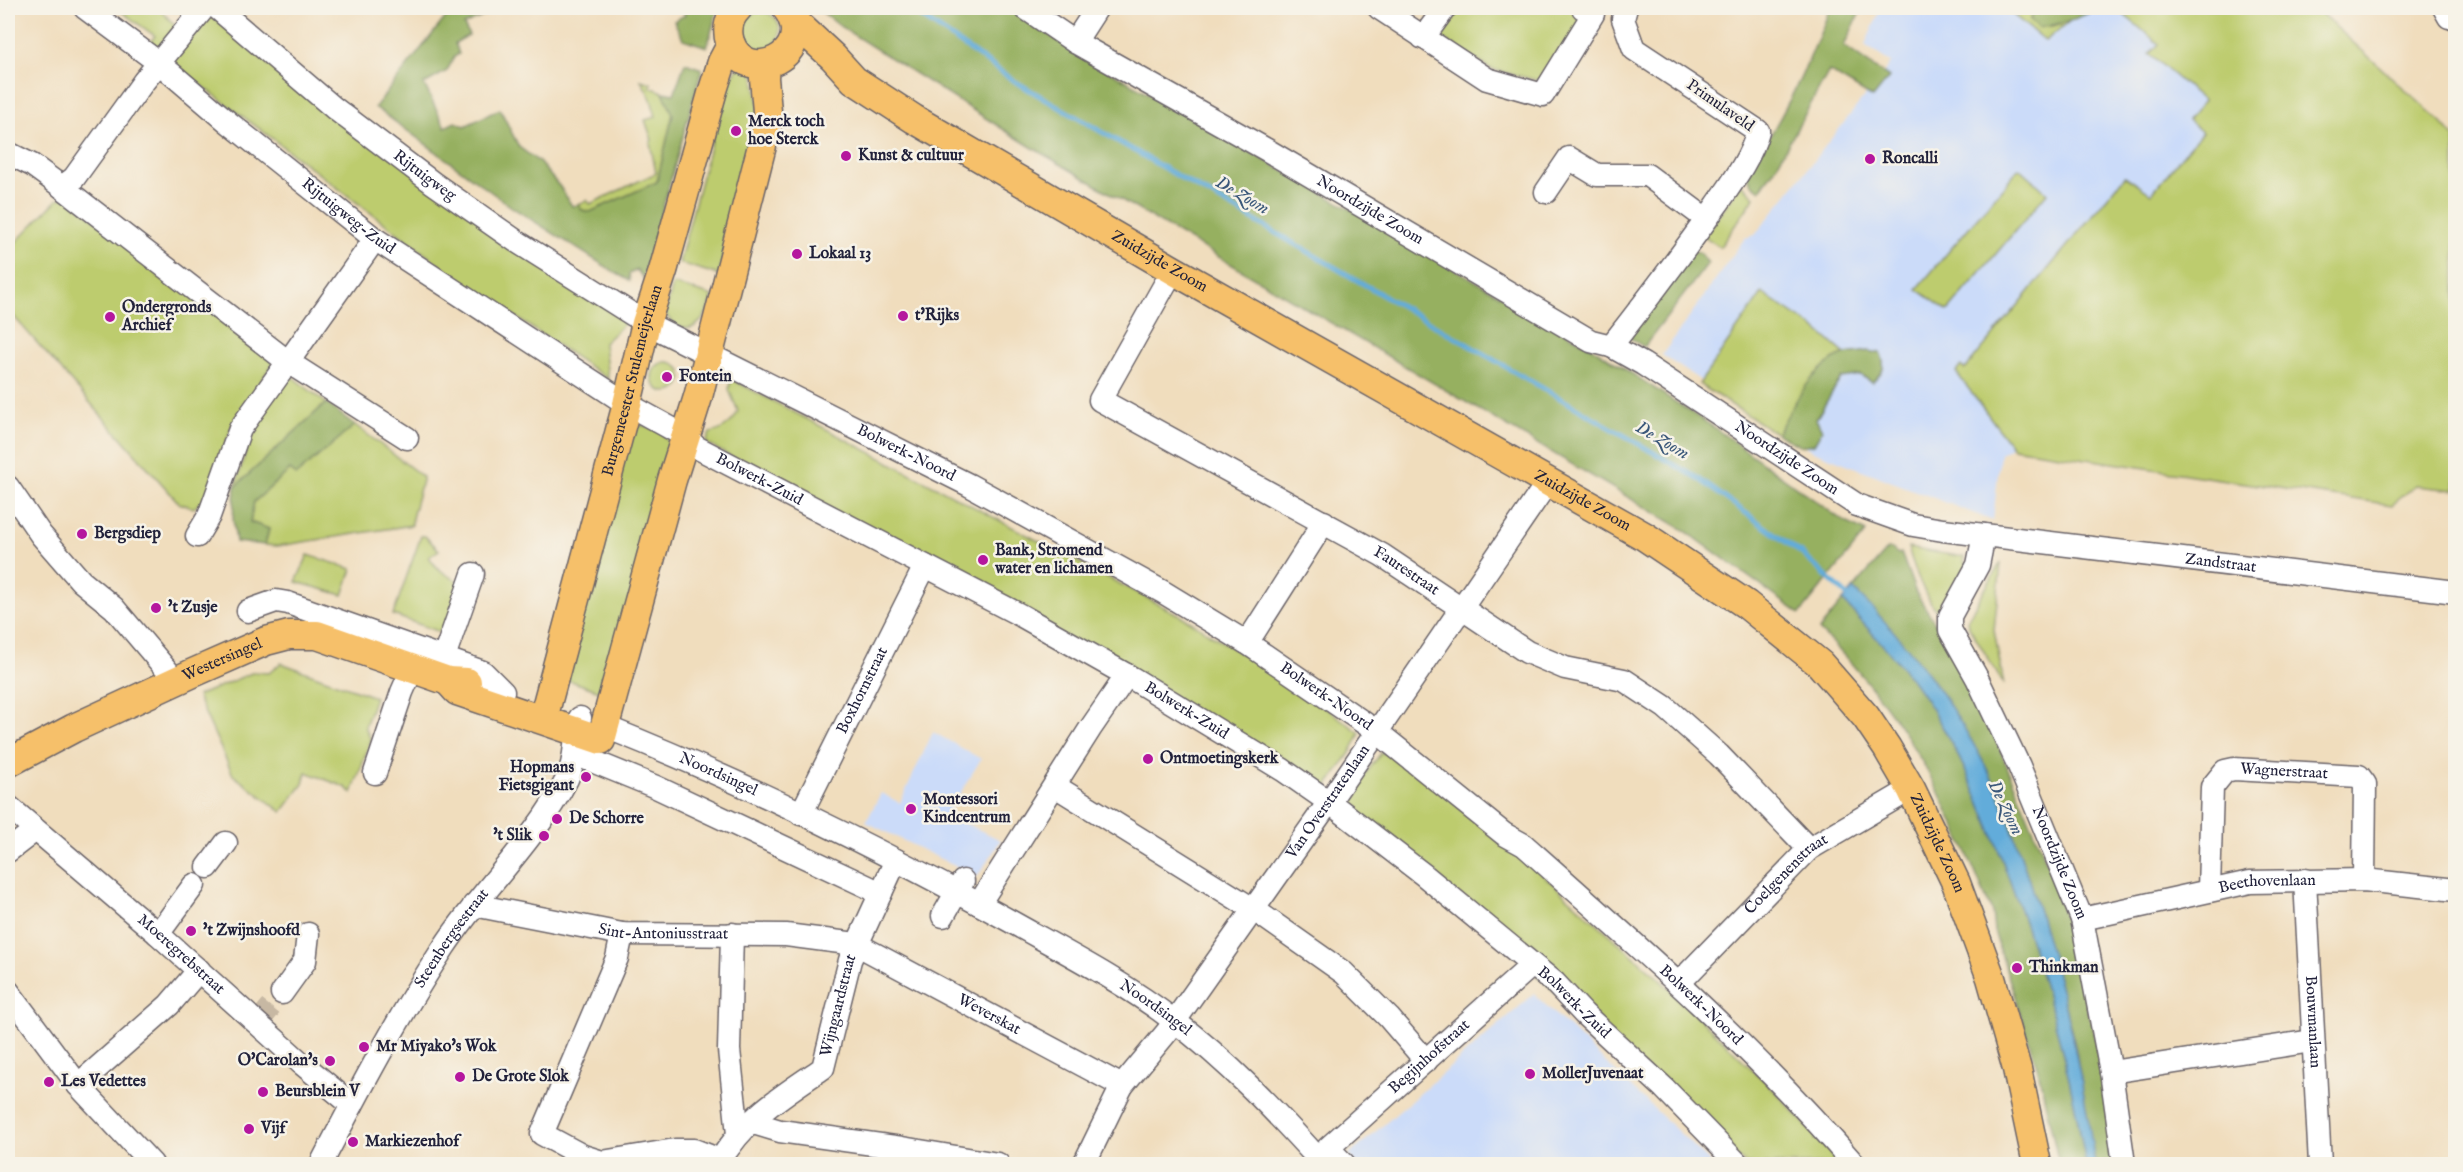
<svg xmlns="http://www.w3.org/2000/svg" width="2463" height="1172" font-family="'IM FELL English',serif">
<rect width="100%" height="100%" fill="#f7f3e8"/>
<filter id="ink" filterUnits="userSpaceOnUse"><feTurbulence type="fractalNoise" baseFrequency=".0167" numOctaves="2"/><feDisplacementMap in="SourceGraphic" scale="12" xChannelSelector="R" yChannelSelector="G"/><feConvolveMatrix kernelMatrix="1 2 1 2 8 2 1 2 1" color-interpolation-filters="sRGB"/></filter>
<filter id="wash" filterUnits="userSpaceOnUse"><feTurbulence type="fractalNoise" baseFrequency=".008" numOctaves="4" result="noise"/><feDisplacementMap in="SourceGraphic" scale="24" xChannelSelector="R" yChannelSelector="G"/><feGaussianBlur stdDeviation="1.35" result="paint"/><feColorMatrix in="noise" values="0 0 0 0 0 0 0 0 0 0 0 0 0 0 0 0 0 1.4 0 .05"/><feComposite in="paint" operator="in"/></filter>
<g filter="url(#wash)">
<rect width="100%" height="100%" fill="#f0ddbd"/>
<!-- built -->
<g fill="#cbdbf9">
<polygon points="1881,8 2005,8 2045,41 2070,21 2100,8 2116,8 2159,44 2150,55 2204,101 2202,132 2044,426 2000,454 1993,521 1813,451 1762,421 1662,355 1745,238 1755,235 1891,63 1865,45"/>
<polygon points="933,732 981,759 947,815 1001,840 977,877 866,822 881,793 900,803"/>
<polygon points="1534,994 1712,1164 1355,1164 1349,1155"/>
</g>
<!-- green -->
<g fill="#bdcc6e" stroke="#707754" stroke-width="1.5">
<polygon points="116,8 159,8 177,28 162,47 155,49 149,43 155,36"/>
<polygon points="1455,8 1576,8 1588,16 1540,81 1491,69 1440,37 1440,29"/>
<polygon points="2005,8 2058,8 2056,8 2049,27 2070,21 2045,41"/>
<polygon points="2116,8 2315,8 2442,123 2455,138 2455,490 2415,486 2392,505 2013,448 1956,372 1961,366 1964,369 1967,367 2125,176 2151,194 2202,132 2188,120 2204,101 2149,54 2159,44"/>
<circle cx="761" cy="31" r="19"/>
<polygon points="210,14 623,314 625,323 604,343 608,379 453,275 168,60"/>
<polygon points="740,66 753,71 759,107 719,275 679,263 727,82"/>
<polygon points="641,80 651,83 650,87 663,92 673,114 657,182 590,212 582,210 578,205 587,200 590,204 656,173 650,143 652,140 645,120 656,117 651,99"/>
<polygon points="2019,168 2047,193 1948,311 1917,289"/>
<polygon points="1741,184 1755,197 1720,247 1704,236"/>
<polygon points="66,197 275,360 232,425 210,494 194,508 179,503 8,310 8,250 58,199"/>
<path d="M673,284L713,296C706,322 688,344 665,314Z"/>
<path d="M1762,293L1816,329L1845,354C1810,375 1797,400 1777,434L1699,384Z"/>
<circle cx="667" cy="377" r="15"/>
<polygon points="286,372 326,403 235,487 254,425"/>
<path d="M731,379L1183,617L1315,700L1360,733L1350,753L1324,791L706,443L710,433C722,431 733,423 738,411L729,390Z"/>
<polygon points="355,425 423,477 412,518 412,525 278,546 265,545 269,529 250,522 254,502 290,470 297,474"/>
<polygon points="642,425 661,431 676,453 608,694 559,677 624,433"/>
<path d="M421,536H425L439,550L429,557C437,570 448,576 461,583L446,629L441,627L440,632L393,615Z"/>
<path d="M1908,548L1965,557L1964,562L1968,565L1940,615C1923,595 1916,573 1908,548Z"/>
<polygon points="308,555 352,569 343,595 296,582"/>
<polygon points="2001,562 1994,630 2004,685 1968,625 1967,620"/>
<polygon points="281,663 375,697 365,727 371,740 352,793 345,787 306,772 303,784 282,812 233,775 197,696 254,672 269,673"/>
<polygon points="1381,753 1390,754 1498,835 1655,975 1779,1095 1840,1164 1745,1164 1352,808 1350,795"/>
</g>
<!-- forest -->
<g fill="#96b061" stroke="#5c694e" stroke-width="1.5">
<polygon points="453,8 501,8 464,25 469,35 455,43 459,54 454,57 447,71 424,84 445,127 455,122 465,126 500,109 519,147 539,162 560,187 572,206 578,205 582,210 590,212 657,182 673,114 663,92 674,94 685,63 702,69 643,278 637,270 629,274 630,281 619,275 513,208 375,107"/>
<polygon points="682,8 718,8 707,47 683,39 674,21 685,15"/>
<polygon points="817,8 1012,8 1064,45 1596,350 1712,426 1842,520 1866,532 1800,614 1684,530 1033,148 841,27"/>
<path d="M1830,8H1862L1844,46L1889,78L1873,98L1829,71L1774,170L1760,190L1751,183L1747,174C1780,122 1809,66 1830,8Z"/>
<polygon points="2058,8 2100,8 2070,21 2040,28 2030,20 2034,12"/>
<polygon points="1692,251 1699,252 1708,263 1644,347 1626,335"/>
<path d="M1867,351L1880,353C1887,367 1883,372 1872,382L1860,375L1841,378L1816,419L1822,430L1814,444L1800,446L1777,434C1793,406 1811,367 1843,355C1850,352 1860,353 1867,351Z"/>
<polygon points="326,403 355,425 296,475 290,470 254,502 250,522 269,529 265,545 236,542 233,519 235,487"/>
<polygon points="1888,549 1892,549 1898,554 1901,553 1916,593 1971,680 2051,872 2075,952 2105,1083 2119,1164 2095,1164 2075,1045 2058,979 2039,912 2011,826 1992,779 1923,668 1853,589"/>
<path d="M1843,601C1865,626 1889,650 1909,676C1956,738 1985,811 2011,884C2044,975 2070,1069 2086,1164H2059L2038,1070L1994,931L1992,912C1974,870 1957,827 1936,787C1905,728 1867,676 1819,630Z"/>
</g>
<!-- water -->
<path fill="#62acda" stroke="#42678a" stroke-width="1.5" d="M1853,589C1908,641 1959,711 1992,779C2007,811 2017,845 2028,877C2059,971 2082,1067 2095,1164H2086C2070,1069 2044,975 2011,884C1985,811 1956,738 1909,676C1889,650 1865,626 1843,601Z"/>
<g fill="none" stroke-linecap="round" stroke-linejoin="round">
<!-- stream -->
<polyline stroke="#62acda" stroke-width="5" points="909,8 1016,82 1699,479 1801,553 1852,600"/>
</g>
</g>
<g filter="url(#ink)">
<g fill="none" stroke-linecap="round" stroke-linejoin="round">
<!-- minor-tunnel -->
<polyline stroke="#c7b8a3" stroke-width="22" stroke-dasharray="22 11" stroke-linecap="butt" points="257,1024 282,993"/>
<defs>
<g id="minor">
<path id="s1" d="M85,8L159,63L228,122L375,239L627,404L685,436L696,447L1022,616L1132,678L1283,770L1329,802L1424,875L1555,983L1584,1014L1664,1088L1738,1164"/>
<path id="s2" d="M217,8L334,108L433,183L516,241L646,323L969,485L1163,592L1247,643L1376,731L1504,834L1524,845C1639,947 1754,1048 1854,1164"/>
<path id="s3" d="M1025,8L1075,42L1267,150L1591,341L1611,346L1643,364L1857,505L1913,525L1943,530L2456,592"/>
<polyline points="1379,8 1487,79 1543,95 1593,14 1583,8"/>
<polyline points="2444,8 2449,17"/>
<polyline points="1423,38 1445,8"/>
<polyline points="1075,42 1097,8"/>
<polyline points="8,153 32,165 62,187 288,362 240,429 209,516 197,536"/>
<polyline points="62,187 74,178 144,81 204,8"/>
<polyline points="1546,192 1569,158 1597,175 1647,175 1706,219"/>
<polyline points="375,239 288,362 407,438"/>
<path id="s4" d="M1173,270L1100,400L1382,555L1527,652L1565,668L1624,680L1665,707L1719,755L1809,849"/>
<path d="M1611,346C1647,300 1682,254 1716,206C1732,183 1751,158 1758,131L1634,49L1623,19L1626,8"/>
<polyline points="8,487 41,535 81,581 114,608 176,681"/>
<path id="s5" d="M1984,535L1978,565L1950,616V630L1977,678L2019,766L2082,919L2111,1072L2124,1164"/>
<polyline points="248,611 276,601 288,603 483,672 503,692"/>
<polyline points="1247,643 1324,522"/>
<polyline points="444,657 473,574"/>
<path id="s6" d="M606,727C744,782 880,849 1010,921C1065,952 1122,981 1173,1020C1228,1061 1277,1113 1323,1164"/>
<polyline points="575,754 656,787 881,893"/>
<polyline points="375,773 402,692 413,667"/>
<polyline points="1055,786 1253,909 1344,973 1389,1018 1426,1061"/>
<path id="s7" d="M8,806L158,934L300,1062L352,1105"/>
<path id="s8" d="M801,814L925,566"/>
<polyline points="8,851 34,831"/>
<polyline points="208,867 226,843"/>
<path id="s9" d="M2305,880L2320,1164"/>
<path id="s10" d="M2209,890L2212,787L2225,771L2234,769L2359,776L2365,784L2364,880"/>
<polyline points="979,904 1090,729 1127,675"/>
<path id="s11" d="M474,905L622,934L786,935L856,944L1122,1086"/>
<polyline points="943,916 963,881"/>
<path id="s12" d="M2082,919L2250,882L2364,880L2456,890"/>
<polyline points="158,934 194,885"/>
<polyline points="622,934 617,958 542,1134 583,1156 602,1162 675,1150 694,1150 720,1160"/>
<polyline points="732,934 729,1050 738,1134"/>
<path id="s13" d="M1679,983L1809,849L1911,789"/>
<polyline points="8,991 78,1085 152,1164"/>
<polyline points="282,993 305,961 308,934"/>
<polyline points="2111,1072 2312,1041"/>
<polyline points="78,1085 169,1005 199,970"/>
<polyline points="750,1122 780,1131 902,1148 998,1164"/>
<path id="s14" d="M321,1164C359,1091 398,1017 444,947C482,889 535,841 567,779C577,759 573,738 580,718"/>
<path id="s15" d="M718,1164C745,1118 780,1097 823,1068L850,960L896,860"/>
<path id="s16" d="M1084,1164L1122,1086L1167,1032L1329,802L1549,480"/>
<path id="s17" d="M1344,1164L1328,1148L1531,966"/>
</g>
<g id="major">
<path d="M738,8C729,17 726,29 730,42C746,89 819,53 787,9"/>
<path id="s18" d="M793,20L833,57L854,80L914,119L1173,270L1644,536L1747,605L1820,664L1866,717L1887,748L1911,789L1956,883L1991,978L2017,1069L2037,1164"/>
<polyline points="448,681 457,691 601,740 672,480 698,397 768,122 764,78 765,64"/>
<path id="s19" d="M543,719L627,404L646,323L663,271L713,90L722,62L731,45"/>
<path id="s20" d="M8,763L74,728L193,673L266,641L289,635H317L448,681L467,682"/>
</g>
</defs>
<!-- minor casing -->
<use href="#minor" stroke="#6a6368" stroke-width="25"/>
<!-- major casing -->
<use href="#major" stroke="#6a6368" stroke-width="31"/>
<!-- minor -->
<use href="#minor" stroke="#fff" stroke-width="22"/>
<!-- major -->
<use href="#major" stroke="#f6c06b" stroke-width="28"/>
</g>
</g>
<!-- markers -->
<g fill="#b5179e" stroke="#f7f3e8" stroke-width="2">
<circle cx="736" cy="131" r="6"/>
<circle cx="846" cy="156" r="6"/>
<circle cx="1870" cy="159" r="6"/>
<circle cx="797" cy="254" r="6"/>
<circle cx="903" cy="316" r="6"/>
<circle cx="110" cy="317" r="6"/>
<circle cx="667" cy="377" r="6"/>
<circle cx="82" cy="534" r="6"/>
<circle cx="983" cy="560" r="6"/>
<circle cx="156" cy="608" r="6"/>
<circle cx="1148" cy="759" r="6"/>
<circle cx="586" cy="777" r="6"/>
<circle cx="911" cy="809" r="6"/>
<circle cx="557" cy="819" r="6"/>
<circle cx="544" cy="836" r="6"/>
<circle cx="191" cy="931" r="6"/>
<circle cx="2017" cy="968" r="6"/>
<circle cx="364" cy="1047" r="6"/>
<circle cx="330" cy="1061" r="6"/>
<circle cx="1530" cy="1074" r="6"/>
<circle cx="460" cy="1077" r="6"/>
<circle cx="49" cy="1082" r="6"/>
<circle cx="263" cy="1092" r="6"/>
<circle cx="249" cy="1129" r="6"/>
<circle cx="353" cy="1142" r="6"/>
</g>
<g text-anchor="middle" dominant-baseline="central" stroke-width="5" stroke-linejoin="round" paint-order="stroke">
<!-- street labels -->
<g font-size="16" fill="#22223b" stroke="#f7f3e8">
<text transform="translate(1720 106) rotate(35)">Primulaveld</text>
<text stroke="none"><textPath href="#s2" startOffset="267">Rijtuigweg</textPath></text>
<text stroke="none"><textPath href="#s3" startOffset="400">Noordzijde Zoom</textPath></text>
<text stroke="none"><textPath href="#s1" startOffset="336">Rijtuigweg-Zuid</textPath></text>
<text stroke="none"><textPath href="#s18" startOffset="441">Zuidzijde Zoom</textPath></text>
<text stroke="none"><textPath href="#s19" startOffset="350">Burgemeester Stulemeijerlaan</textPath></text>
<text stroke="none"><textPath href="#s2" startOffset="824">Bolwerk-Noord</textPath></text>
<text stroke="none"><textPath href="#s3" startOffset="886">Noordzijde Zoom</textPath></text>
<text stroke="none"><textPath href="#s1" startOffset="825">Bolwerk-Zuid</textPath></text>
<text stroke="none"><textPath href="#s18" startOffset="927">Zuidzijde Zoom</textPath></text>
<text stroke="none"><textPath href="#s3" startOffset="1340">Zandstraat</textPath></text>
<text stroke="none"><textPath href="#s4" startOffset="500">Faurestraat</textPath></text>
<text stroke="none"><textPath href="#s20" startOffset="238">Westersingel</textPath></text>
<text stroke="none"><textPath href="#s8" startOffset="138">Boxhornstraat</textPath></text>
<text stroke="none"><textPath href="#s2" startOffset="1310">Bolwerk-Noord</textPath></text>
<text stroke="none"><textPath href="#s1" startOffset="1311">Bolwerk-Zuid</textPath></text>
<text stroke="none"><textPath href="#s10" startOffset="183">Wagnerstraat</textPath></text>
<text stroke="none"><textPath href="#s6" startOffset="122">Noordsingel</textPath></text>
<text stroke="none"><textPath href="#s16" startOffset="438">Van Overstratenlaan</textPath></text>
<text stroke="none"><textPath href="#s18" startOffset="1431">Zuidzijde Zoom</textPath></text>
<text stroke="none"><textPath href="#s5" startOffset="360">Noordzijde Zoom</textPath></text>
<text stroke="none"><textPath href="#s13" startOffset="153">Coelgenenstraat</textPath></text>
<text stroke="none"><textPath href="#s12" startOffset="189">Beethovenlaan</textPath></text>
<text stroke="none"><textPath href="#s11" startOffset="192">Sint-Antoniusstraat</textPath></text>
<text stroke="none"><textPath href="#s14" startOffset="261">Steenbergsestraat</textPath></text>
<text stroke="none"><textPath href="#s7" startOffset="228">Moeregrebstraat</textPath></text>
<text stroke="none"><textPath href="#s1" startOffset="1797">Bolwerk-Zuid</textPath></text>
<text stroke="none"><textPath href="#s15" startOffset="208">Wijngaardstraat</textPath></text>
<text stroke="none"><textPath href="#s2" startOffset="1796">Bolwerk-Noord</textPath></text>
<text stroke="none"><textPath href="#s6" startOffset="618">Noordsingel</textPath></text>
<text stroke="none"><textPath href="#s11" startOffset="536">Weverskat</textPath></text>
<text stroke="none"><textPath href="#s9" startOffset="142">Bouwmanlaan</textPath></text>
<text stroke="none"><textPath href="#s17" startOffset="159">Begijnhofstraat</textPath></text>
</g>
<!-- poi labels -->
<g font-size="16" font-weight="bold" fill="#22223b" stroke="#f7f3e8" text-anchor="start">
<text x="748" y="122">Merck toch<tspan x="748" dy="18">hoe Sterck</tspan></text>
<text x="858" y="156">Kunst &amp; cultuur</text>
<text x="1882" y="159">Roncalli</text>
<text x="809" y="254">Lokaal 13</text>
<text x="122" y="308">Ondergronds<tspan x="122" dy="18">Archief</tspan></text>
<text x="915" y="316">t'Rijks</text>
<text x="679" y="377">Fontein</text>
<text x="94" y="534">Bergsdiep</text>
<text x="995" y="551">Bank, Stromend<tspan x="995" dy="18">water en lichamen</tspan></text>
<text x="168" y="608">'t Zusje</text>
<text x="1160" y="759">Ontmoetingskerk</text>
<text x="574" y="768" text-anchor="end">Hopmans<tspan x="574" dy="18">Fietsgigant</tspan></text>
<text x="923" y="800">Montessori<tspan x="923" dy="18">Kindcentrum</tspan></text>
<text x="569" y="819">De Schorre</text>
<text x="532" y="836" text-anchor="end">'t Slik</text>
<text x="203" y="931">'t Zwijnshoofd</text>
<text x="2029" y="968">Thinkman</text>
<text x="376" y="1047">Mr Miyako's Wok</text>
<text x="318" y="1061" text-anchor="end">O'Carolan's</text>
<text x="1542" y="1074">MollerJuvenaat</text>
<text x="472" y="1077">De Grote Slok</text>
<text x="61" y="1082">Les Vedettes</text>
<text x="275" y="1092">Beursblein V</text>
<text x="261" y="1129">Vijf</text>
<text x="365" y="1142">Markiezenhof</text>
</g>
<!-- water labels -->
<g font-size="18" font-style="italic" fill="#3c597b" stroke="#f7f3e8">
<text transform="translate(1242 196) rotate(30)">De Zoom</text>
<text transform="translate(1662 441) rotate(30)">De Zoom</text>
<text transform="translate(2005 808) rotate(64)">De Zoom</text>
</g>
</g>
<!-- margin -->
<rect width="2463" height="1172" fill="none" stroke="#f7f3e8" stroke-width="30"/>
</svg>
